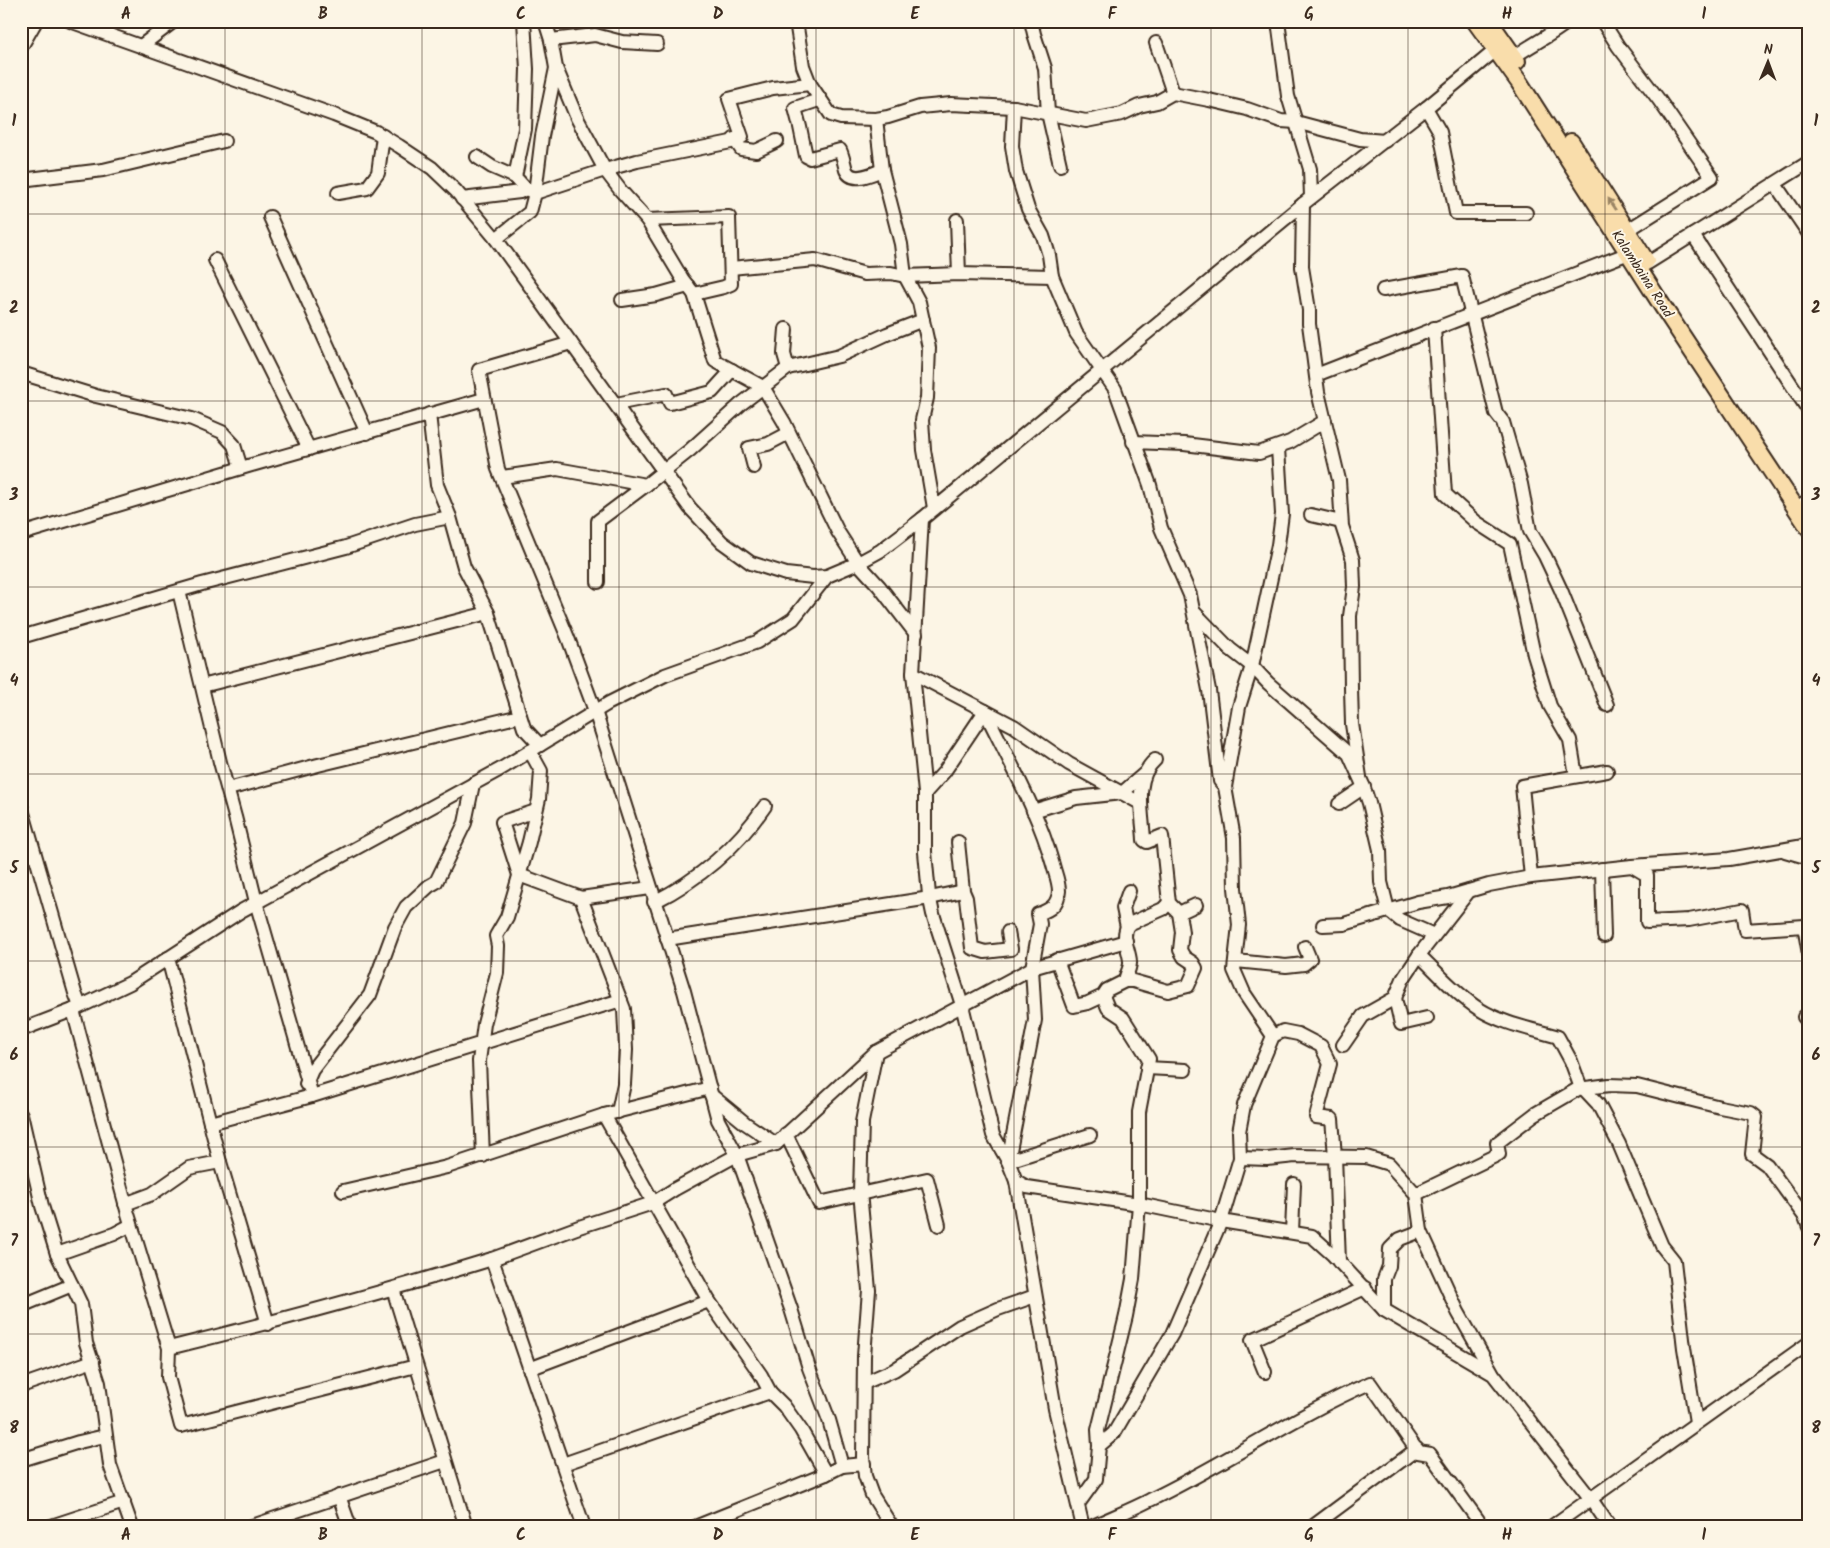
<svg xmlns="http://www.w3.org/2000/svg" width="1830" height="1548" font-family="Kalam,sans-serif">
<rect width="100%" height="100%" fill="#fcf5e5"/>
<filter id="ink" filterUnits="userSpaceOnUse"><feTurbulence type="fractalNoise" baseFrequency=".02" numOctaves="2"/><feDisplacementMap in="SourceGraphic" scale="10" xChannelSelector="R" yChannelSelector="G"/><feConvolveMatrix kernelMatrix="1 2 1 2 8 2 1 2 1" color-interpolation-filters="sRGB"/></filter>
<g filter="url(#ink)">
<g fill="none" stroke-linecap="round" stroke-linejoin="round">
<defs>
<g id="minor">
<polyline points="70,21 334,115 376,132 399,146 432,168 456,191 496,239 690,508 722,542 751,563 786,574 813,577 827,576 858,563 880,551 922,519 1303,204 1426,108 1503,44"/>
<polyline points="524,21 527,69 525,129 515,177 526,189"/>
<polyline points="545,21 551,40 556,68 577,118 605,170 621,191 647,220 683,280 694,294 715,361 763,387 784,422 838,532 858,563 879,586 916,634"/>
<polyline points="796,21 803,66 810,84 831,115 841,118 876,119 888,117 920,107 951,104 1014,107 1086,121 1122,114 1139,106 1157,102 1173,93 1209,100 1247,109 1281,121 1296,122 1360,139 1385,141"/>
<polyline points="1031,21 1034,34 1045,68 1048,113 1060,165"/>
<polyline points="1278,21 1288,96 1310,169 1311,197"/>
<polyline points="1602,21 1618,46 1659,100 1712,177 1628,230"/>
<polyline points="551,40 595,35 622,42 657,44"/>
<polyline points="1156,43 1173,93"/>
<polyline points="141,46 174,21"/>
<polyline points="21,47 36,21"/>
<path d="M1507,62C1526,47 1549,37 1569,21"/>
<path d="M819,100L795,108L800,127L806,156L810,158L840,150C843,156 844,163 846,170C852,184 872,174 882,170"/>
<polyline points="1014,107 1012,146 1016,171 1028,209 1043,236 1049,255 1052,276 1076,333 1115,389 1150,485 1161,528 1190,595 1209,690 1220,781 1225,787"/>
<polyline points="1426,108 1440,132 1456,213 1526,213"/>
<polyline points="876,119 882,170 901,244 905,276 919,302 929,348 927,398 922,420 924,450 934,508"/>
<polyline points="734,139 741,149 756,151 777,141"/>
<polyline points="477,157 492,167 515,177"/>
<polyline points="21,180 103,170 224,141"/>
<polyline points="1775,184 1809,234"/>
<polyline points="338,193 367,188 378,173 383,136"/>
<polyline points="462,199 520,192 526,189 535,193 605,170 637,161 731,142 742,137 729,99 773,88 810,84"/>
<polyline points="1303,204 1302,267 1309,310 1309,324 1318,392 1339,480 1342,526 1353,560 1354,587 1350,616 1351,688 1352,724 1360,777"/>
<polyline points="270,217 367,433"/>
<polyline points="647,220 729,217 731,284 724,287 694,294"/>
<polyline points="957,220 959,274"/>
<polyline points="1693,235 1809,411"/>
<polyline points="496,239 530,212 535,193 542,136 556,68"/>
<polyline points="215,260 309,449"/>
<polyline points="1648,263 1809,162"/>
<polyline points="731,268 815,260 865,274 891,273 905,276 959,274 1052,276"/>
<polyline points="1383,290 1462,276 1496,413 1503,422 1521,484 1530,531 1545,556 1561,590 1607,705"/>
<polyline points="622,300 656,295 688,286"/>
<polyline points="1434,328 1445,494 1476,522 1510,544 1534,655 1550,706 1570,740 1576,776"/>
<polyline points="786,329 784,354 788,368"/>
<polyline points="571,343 479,370 498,469 568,638 595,711 684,991 718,1120 737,1155 791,1309 809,1368 829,1420 842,1466 864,1464"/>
<polyline points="21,373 96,396 192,419 222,432 234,445 241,468"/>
<polyline points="1316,375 1629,253"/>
<polyline points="616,404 666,394 670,403 712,392 732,370"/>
<polyline points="429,414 437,485 450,517 464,567 488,613 524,728 540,745"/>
<polyline points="1133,442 1184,444 1259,453 1290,442 1325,421"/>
<polyline points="754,467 749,448 768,444 789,433"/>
<polyline points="502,477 557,469 646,485 690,450 741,404 788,368 839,356 887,334 923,320"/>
<polyline points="1804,503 1809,500"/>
<polyline points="1311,515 1341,522"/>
<polyline points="922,519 913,673 925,793 925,852 929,895 933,914 962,1005 993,1135 1008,1161 1016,1181 1055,1409 1083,1527"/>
<polyline points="21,534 248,466 484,399"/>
<polyline points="598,582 598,521 646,485"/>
<polyline points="179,591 220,762 235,817 256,902 312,1096"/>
<polyline points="1195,613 1230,649 1252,666 1268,683 1349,754 1363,785 1369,803 1380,850 1381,882 1388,910 1400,920 1434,935"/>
<polyline points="21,637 202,584 346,547 415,524 450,517"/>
<polyline points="913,673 1014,726 1069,764 1140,803"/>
<polyline points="202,686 488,613"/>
<path d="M985,711C1009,761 1038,811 1053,865C1055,873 1059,882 1059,891C1058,905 1050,910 1038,914L1040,924L1032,968L1035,1020L1008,1161L1090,1135"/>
<polyline points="228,789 318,765 520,716"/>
<polyline points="925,793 944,772 985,711"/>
<polyline points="1339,804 1364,787"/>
<polyline points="21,806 75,993 80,1006"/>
<polyline points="536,811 502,822 519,875 581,898 624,1009 626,1050 624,1084 618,1112"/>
<polyline points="1033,811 1076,798 1122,793 1144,774"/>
<polyline points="958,842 963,891 966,898 972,948 985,952 1011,949 1008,932"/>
<polyline points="1785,851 1809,858"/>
<polyline points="1632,866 1647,875 1647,922 1689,920 1742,910 1745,930 1804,926 1809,954"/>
<polyline points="1602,869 1604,936"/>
<polyline points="1531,877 1522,786 1607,771"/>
<polyline points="581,898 650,888"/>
<path d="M654,902C700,879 736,848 765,806"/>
<polyline points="1179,913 1196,905"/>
<polyline points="1323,925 1344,924 1418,902 1448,897 1489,885 1531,877 1632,866 1729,859 1809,845"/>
<polyline points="1127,927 1123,908 1129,891"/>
<polyline points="667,939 930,898 963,891"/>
<path d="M1419,955C1438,973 1456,994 1479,1009C1503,1024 1532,1029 1558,1037L1571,1061L1581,1088"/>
<path d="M1057,960L1074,1006L1088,1003L1103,996L1107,990L1125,981H1133L1168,991L1188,986L1196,968L1193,963L1184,957L1180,950L1182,932L1179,913L1169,903L1162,836L1147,842L1144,840C1143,815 1133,779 1155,760"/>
<polyline points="1236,961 1286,966 1304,964 1310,959 1305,947"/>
<path d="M1125,981C1126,974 1131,967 1130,961C1129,949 1120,935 1129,924L1163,909L1169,903"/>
<polyline points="1395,998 1401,1024 1427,1018"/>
<polyline points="73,1010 128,1214 169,1348 168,1377 181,1426 416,1366"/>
<polyline points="1809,1013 1804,1017 1809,1023"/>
<polyline points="21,1030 73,1010 130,983 241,911 499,770 609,703 665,675 757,642 793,619 827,576"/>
<polyline points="1273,1036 1244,993 1234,970 1239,925 1235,888 1234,838 1225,787 1239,707 1252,666 1278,545 1282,514 1278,448"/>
<polyline points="1343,1045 1363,1016 1395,998 1403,979 1419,955 1469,891"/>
<polyline points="876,1052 862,1122 860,1192 869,1290 864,1356 863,1457 865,1476 872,1495 892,1527"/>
<polyline points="1147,1068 1185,1070"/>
<polyline points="306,1084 312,1070 370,995 395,927 406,907 429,886 436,882 465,823 473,784"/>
<polyline points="1583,1088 1598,1104 1619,1144 1662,1246 1674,1261 1684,1348 1696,1422"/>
<polyline points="711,1095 745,1123 776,1144"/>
<polyline points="21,1114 42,1206 57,1254 81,1304 86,1343 99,1383 110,1465 132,1527"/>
<polyline points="604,1115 709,1301 761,1375 770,1392 784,1406 801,1430 826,1474 842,1466"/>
<polyline points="210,1123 312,1096 621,1000"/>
<polyline points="786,1134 819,1203 927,1179 939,1225"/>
<polyline points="483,1156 479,1061 484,1024 497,973 498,946 496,936 507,917 529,842 539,799 541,771 530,751"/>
<polyline points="1240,1158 1267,1159 1295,1156 1366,1157 1389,1164 1416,1194 1421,1231 1458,1312 1492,1372"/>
<polyline points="220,1162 268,1324"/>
<polyline points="1016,1181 1027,1187 1139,1204 1221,1221 1312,1236 1332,1254 1384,1310 1493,1374 1591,1499 1610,1527"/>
<polyline points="343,1191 447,1167 604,1115 710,1088"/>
<polyline points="1416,1194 1499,1154 1497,1143 1535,1114 1578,1089 1609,1085 1637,1086 1720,1107 1751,1113 1756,1117 1752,1154 1767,1165 1805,1217 1809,1227"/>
<polyline points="125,1204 152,1194 189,1168 220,1162 168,958"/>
<polyline points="1292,1232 1294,1184"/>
<polyline points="57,1254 114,1234 131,1225"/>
<polyline points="393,1289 466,1527"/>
<polyline points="21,1306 72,1285"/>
<polyline points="1384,1310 1384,1279 1389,1266 1390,1249 1400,1239 1421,1231"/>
<path d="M169,1348C277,1321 385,1292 492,1259"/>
<polyline points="529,1369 709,1301"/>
<polyline points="1265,1372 1252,1340 1365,1288"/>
<polyline points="864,1383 894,1370 960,1326 998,1309 1035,1296"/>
<polyline points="21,1386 93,1361"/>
<polyline points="1099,1446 1114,1433 1172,1334 1221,1221 1240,1158 1239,1132 1244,1105 1273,1036 1283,1031 1298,1034 1321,1046 1330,1064 1316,1117 1332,1119 1335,1156 1339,1262"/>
<polyline points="21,1460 79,1442 105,1436"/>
<polyline points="563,1464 770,1392"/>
<polyline points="339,1496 350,1527"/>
<polyline points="1078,1504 1096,1479 1099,1446 1098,1430 1126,1316 1133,1279 1139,1204 1139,1112 1149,1059 1123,1018 1108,1008 1103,996"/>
<polyline points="48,1527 124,1502"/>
<polyline points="249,1527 445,1461"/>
<polyline points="584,1527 492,1259 579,1227 653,1203 675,1189 737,1155 776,1144 876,1052 1032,968 1126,941"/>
<polyline points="695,1527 826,1474"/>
<path d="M1091,1527C1110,1518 1131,1510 1150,1500C1225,1464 1294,1416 1370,1383L1418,1452L1430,1454L1478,1520L1480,1527"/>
<polyline points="1312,1527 1417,1449"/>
<polyline points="1551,1527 1809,1343"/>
</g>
<g id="major">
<polyline points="1475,21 1519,82 1663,307 1809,528"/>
<polyline points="1489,21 1517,61"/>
<polyline points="1571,142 1646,261"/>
</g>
</defs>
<!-- minor casing -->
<use href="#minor" stroke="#3b2a1e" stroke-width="16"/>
<!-- major casing -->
<use href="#major" stroke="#3b2a1e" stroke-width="20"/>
<!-- minor -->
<use href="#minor" stroke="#fcf5e5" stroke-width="12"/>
<!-- major -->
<use href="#major" stroke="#f9ddab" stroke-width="16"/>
</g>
<!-- one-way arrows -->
<defs><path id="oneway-solid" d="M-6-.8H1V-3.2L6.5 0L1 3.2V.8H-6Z" transform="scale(1.25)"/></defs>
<use fill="#9a8464" href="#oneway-solid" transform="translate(1612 204) rotate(-123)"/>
</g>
<!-- grid -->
<path fill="none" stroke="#3b2a1e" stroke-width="1" stroke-opacity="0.55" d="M225,21V1527M422,21V1527M619,21V1527M816,21V1527M1014,21V1527M1211,21V1527M1408,21V1527M1605,21V1527M21,214H1809M21,401H1809M21,587H1809M21,774H1809M21,961H1809M21,1147H1809M21,1334H1809"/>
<g text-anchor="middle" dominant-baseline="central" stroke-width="4" stroke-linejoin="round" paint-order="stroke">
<!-- street labels -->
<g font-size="14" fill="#3b2a1e" stroke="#fcf5e5">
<text transform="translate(1642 274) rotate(57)">Kalambaina Road</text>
</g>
</g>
<!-- margin -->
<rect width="1830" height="1548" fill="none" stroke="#fcf5e5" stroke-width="55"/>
<!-- north arrow -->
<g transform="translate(1768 62) rotate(1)" stroke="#fcf5e5" stroke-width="4" paint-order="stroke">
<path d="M0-4L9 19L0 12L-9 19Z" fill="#3b2a1e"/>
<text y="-8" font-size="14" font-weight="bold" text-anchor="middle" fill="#3b2a1e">N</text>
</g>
<rect x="28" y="28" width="1774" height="1492" fill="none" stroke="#3b2a1e" stroke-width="2"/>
<g font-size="16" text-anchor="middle" font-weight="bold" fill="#3b2a1e">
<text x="126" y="19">A</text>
<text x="323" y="19">B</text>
<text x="521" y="19">C</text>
<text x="718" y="19">D</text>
<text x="915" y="19">E</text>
<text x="1112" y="19">F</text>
<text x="1309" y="19">G</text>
<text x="1507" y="19">H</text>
<text x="1704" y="19">I</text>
<text x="14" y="126">1</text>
<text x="1816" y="126">1</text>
<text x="14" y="313">2</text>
<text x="1816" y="313">2</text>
<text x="14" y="500">3</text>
<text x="1816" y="500">3</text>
<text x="14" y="686">4</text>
<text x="1816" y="686">4</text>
<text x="14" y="873">5</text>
<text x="1816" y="873">5</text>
<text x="14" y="1060">6</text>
<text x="1816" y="1060">6</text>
<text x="14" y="1246">7</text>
<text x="1816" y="1246">7</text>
<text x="14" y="1433">8</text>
<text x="1816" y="1433">8</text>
<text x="126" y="1540">A</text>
<text x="323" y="1540">B</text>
<text x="521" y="1540">C</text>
<text x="718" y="1540">D</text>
<text x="915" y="1540">E</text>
<text x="1112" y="1540">F</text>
<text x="1309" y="1540">G</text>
<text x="1507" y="1540">H</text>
<text x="1704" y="1540">I</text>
</g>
</svg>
